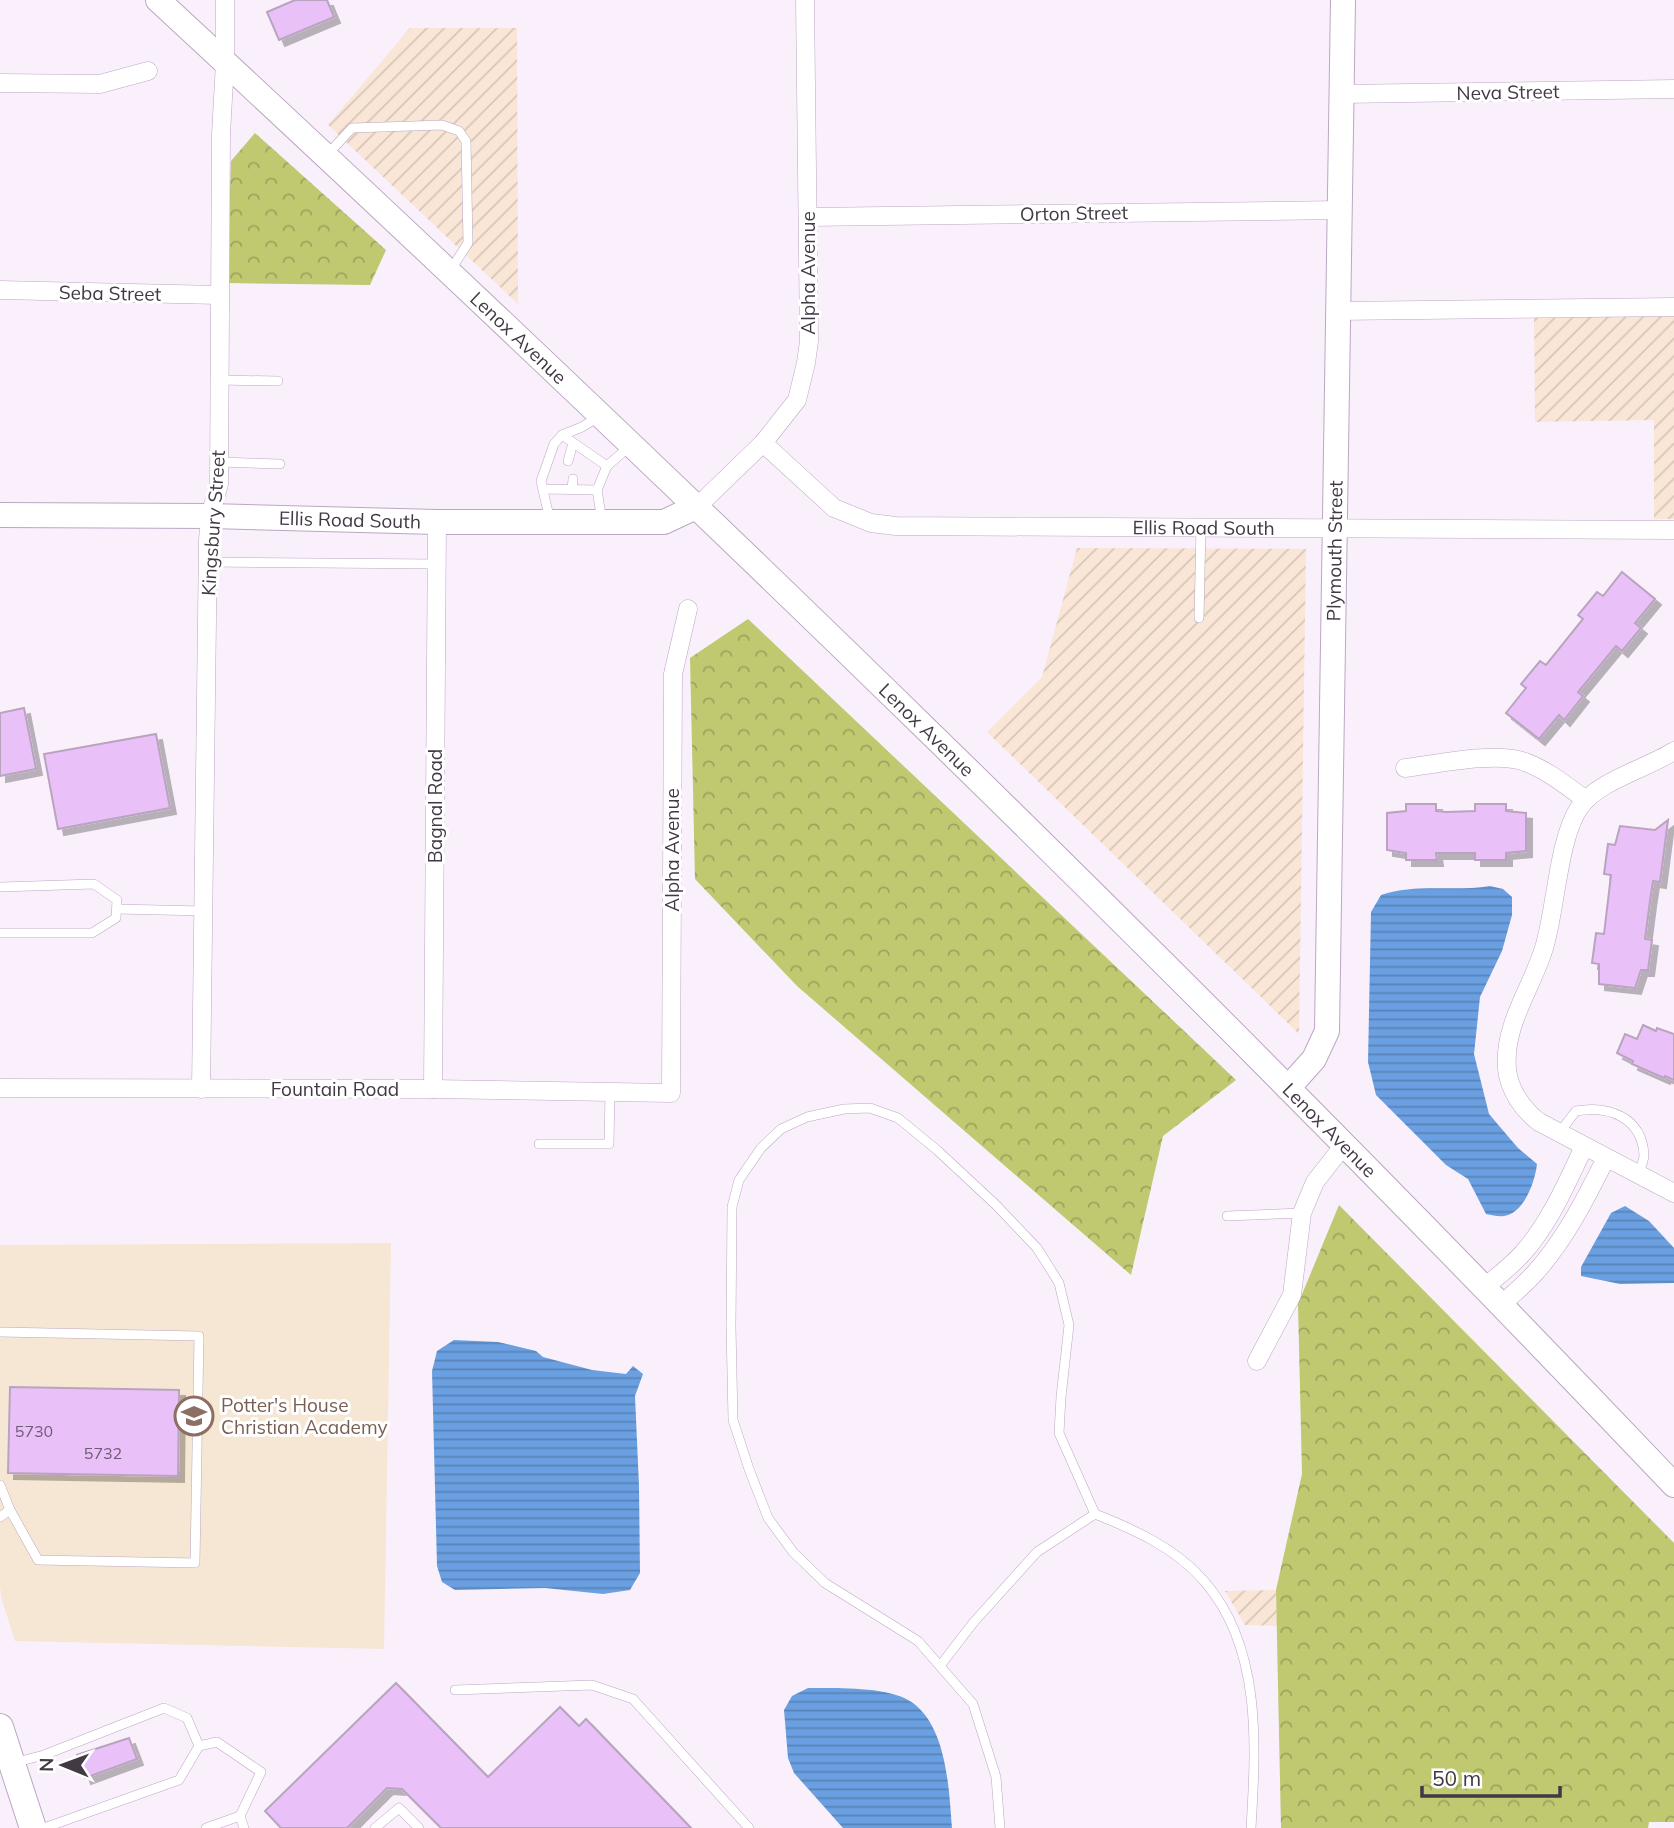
<svg xmlns="http://www.w3.org/2000/svg" width="1674" height="1828" font-family="Mulish,sans-serif">
<defs>
<pattern id="industrial-furrows" width="10" height="10" patternUnits="userSpaceOnUse" patternTransform="scale(1.75)"><rect width="10" height="10" fill="#f9e6d6"/><path d="M-1 1l2-2M0 10L10 0M9 11l2-2" fill="none" stroke="#d7c6b9"/></pattern>
<pattern id="forest-crowns" width="20" height="18" patternUnits="userSpaceOnUse" patternTransform="scale(1.75)"><rect width="20" height="18" fill="#c0c870"/><path d="M2 6a3 3 0 1 1 6 0M12 15a3 3 0 1 1 6 0" fill="none" stroke="#9ea35e"/></pattern>
<pattern id="water-rules" width="6" height="5" patternUnits="userSpaceOnUse" patternTransform="scale(1.75)"><rect width="6" height="5" fill="#6aa0e1"/><path d="M0 2.5h6" fill="none" stroke="#5983b8"/></pattern>
<filter id="shadow"><feDropShadow dx="6" dy="6" stdDeviation="0" flood-color="#0004"/></filter>
</defs>
<rect width="100%" height="100%" fill="#f9f0fc"/>
<!-- industrial -->
<g fill="url(#industrial-furrows)">
<polygon points="410,28 517,28 518,304 328,125"/>
<polygon points="1674,313 1674,519 1654,519 1654,420 1535,422 1534,315"/>
<polygon points="1077,548 1306,549 1299,1034 987,732 1042,677"/>
<polygon points="1276,1590 1277,1626 1245,1625 1225,1591"/>
</g>
<!-- education -->
<polygon fill="#f6e7d4" points="391,1243 384,1649 15,1641 1,1597 0,1586 0,1245"/>
<!-- forest -->
<g fill="url(#forest-crowns)">
<polygon points="255,133 386,250 370,285 227,283 231,161"/>
<polygon points="748,619 1236,1080 1163,1136 1131,1275 797,986 695,879 690,658"/>
<polygon points="1339,1205 1674,1543 1674,1822 1649,1822 1648,1828 1281,1828 1276,1590 1302,1474 1298,1304"/>
</g>
<!-- water -->
<g fill="url(#water-rules)">
<path d="M1490,886L1503,889L1512,897V915L1502,951L1480,997L1474,1054L1489,1114L1518,1148L1537,1164C1535,1182 1524,1213 1504,1216C1499,1217 1492,1215 1486,1214L1468,1179L1446,1165L1376,1095L1368,1062L1371,912L1381,895C1415,883 1454,892 1490,886Z"/>
<polygon points="1625,1206 1649,1221 1674,1248 1674,1283 1620,1284 1581,1276 1581,1267 1611,1213"/>
<polygon points="454,1340 498,1342 536,1351 543,1357 592,1370 626,1374 633,1366 643,1374 635,1396 639,1486 640,1573 630,1590 603,1594 545,1588 455,1590 442,1582 437,1566 432,1371 437,1351"/>
<path d="M808,1688C835,1688 891,1686 913,1703C947,1728 949,1790 952,1828H843L794,1773L788,1758L784,1710L792,1696Z"/>
</g>
<!-- building -->
<g fill="#eac0f8" stroke="#b9a4bf" stroke-width="2" filter="url(#shadow)">
<polygon points="295,0 327,0 334,17 279,40 267,12"/>
<polygon points="1622,572 1655,599 1635,623 1641,628 1622,651 1616,646 1578,692 1583,696 1564,720 1559,715 1539,739 1506,713 1526,688 1521,684 1540,661 1546,665 1583,619 1578,615 1597,592 1603,596"/>
<polygon points="24,708 36,769 0,776 0,713"/>
<polygon points="156,734 170,808 58,829 44,754"/>
<polygon points="1406,804 1436,804 1436,811 1447,812 1475,811 1475,804 1506,804 1506,811 1526,813 1526,851 1506,853 1506,860 1475,860 1475,853 1436,853 1437,860 1406,860 1406,853 1387,850 1387,813 1406,811"/>
<polygon points="1668,820 1660,882 1653,881 1650,901 1645,939 1652,940 1648,970 1641,970 1635,988 1599,984 1599,964 1592,963 1596,933 1604,934 1611,875 1604,874 1608,844 1615,845 1620,826 1655,830"/>
<polygon points="1643,1025 1656,1031 1657,1028 1674,1034 1674,1080 1665,1076 1664,1078 1632,1064 1633,1061 1617,1053 1625,1034 1637,1039"/>
<polygon points="10,1387 179,1390 178,1476 8,1473"/>
<polygon points="396,1683 488,1777 560,1707 579,1726 586,1719 691,1828 441,1828 402,1789 387,1788 347,1828 281,1828 265,1811"/>
<polygon points="129,1738 137,1759 85,1778 77,1755"/>
</g>
<g fill="none" stroke-linecap="round" stroke-linejoin="round">
<defs>
<g id="lane">
<polyline points="326,156 352,128 442,125 459,131 466,141 468,243 450,271"/>
<polyline points="219,380 278,381"/>
<polyline points="562,435 607,466"/>
<polyline points="568,461 573,443"/>
<polyline points="219,462 280,464"/>
<polyline points="543,489 597,490 602,521"/>
<polyline points="572,490 573,479"/>
<polyline points="597,490 607,466 631,445"/>
<polyline points="550,521 541,481 554,444 562,435 582,427 598,417"/>
<polyline points="208,562 437,564"/>
<polyline points="1199,618 1201,526"/>
<polyline points="0,887 94,884 117,900 116,918 92,933 0,933"/>
<polyline points="117,909 203,911"/>
<path d="M1559,1133L1576,1111C1608,1105 1642,1117 1644,1155C1644,1161 1640,1169 1638,1175"/>
<polyline points="539,1144 609,1144 610,1092"/>
<polyline points="1227,1216 1302,1213"/>
<polyline points="0,1332 199,1336 195,1563 38,1560 10,1510 0,1485"/>
<path d="M1095,1514C1133,1529 1176,1548 1204,1581C1262,1647 1256,1745 1251,1828"/>
<polyline points="0,1517 10,1510"/>
<polyline points="940,1666 973,1623 1037,1552 1095,1514 1059,1433 1061,1397 1069,1325 1059,1283 1037,1248 995,1204 937,1150 898,1118 870,1108 844,1109 807,1117 781,1129 761,1148 739,1180 732,1207 731,1327 733,1420 749,1469 768,1518 793,1552 825,1583 918,1641 973,1704 996,1777 1000,1828"/>
<polyline points="455,1690 592,1685 633,1699 749,1828"/>
<polyline points="13,1763 44,1755 164,1708 187,1718 199,1746 217,1742 261,1772 240,1816 244,1828"/>
<polyline points="44,1828 179,1780 199,1746"/>
<polyline points="206,1828 240,1816"/>
<polyline points="375,1828 399,1808 419,1828"/>
</g>
<g id="street">
<polyline points="0,83 100,84 148,71"/>
<polyline points="1342,94 1674,89"/>
<polyline points="808,217 1340,210"/>
<polyline points="0,290 219,295"/>
<polyline points="1338,311 1674,307"/>
<path id="s1" d="M763,443L834,508L871,523L896,526L1674,530"/>
<polyline points="698,506 763,443 797,400 806,363 809,341 805,0"/>
<path d="M1674,751C1646,769 1597,781 1579,808C1558,840 1556,909 1544,948C1532,988 1503,1025 1507,1069C1509,1090 1523,1110 1539,1122L1674,1193"/>
<path d="M1405,768C1437,764 1497,751 1525,762C1547,770 1567,786 1586,800"/>
<polyline points="0,1088 433,1089 671,1093 673,674 688,609"/>
<polyline points="201,1089 208,540 210,516 219,484 221,134 225,63 225,0"/>
<polyline points="433,1089 437,522"/>
<path d="M1486,1286C1498,1276 1511,1266 1522,1254C1550,1223 1566,1184 1584,1147"/>
<path d="M1502,1304C1513,1294 1524,1285 1534,1274C1565,1240 1586,1198 1606,1158"/>
<polyline points="1257,1361 1292,1295 1302,1213 1315,1182 1344,1145"/>
</g>
<g id="secondary">
<path id="s2" d="M158,0C677,481 1186,972 1674,1485"/>
<path id="s3" d="M0,515L210,516L437,522H664L698,506"/>
<path id="s4" d="M1288,1088L1314,1059L1327,1031L1343,0"/>
</g>
<polyline id="primary" points="0,1727 33,1828"/>
</defs>
<!-- lane casing -->
<use href="#lane" stroke="#bba7c2" stroke-width="10"/>
<!-- street casing -->
<use href="#street" stroke="#bba7c2" stroke-width="19"/>
<!-- secondary casing -->
<use href="#secondary" stroke="#bba7c2" stroke-width="26"/>
<!-- primary casing -->
<use href="#primary" stroke="#bba7c2" stroke-width="28"/>
<!-- lane -->
<use href="#lane" stroke="#fff" stroke-width="9"/>
<!-- street -->
<use href="#street" stroke="#fff" stroke-width="18"/>
<!-- secondary -->
<use href="#secondary" stroke="#fff" stroke-width="24"/>
<!-- primary -->
<use href="#primary" stroke="#fff" stroke-width="26"/>
</g>
<!-- icons -->
<defs>
<symbol id="school-ring" viewBox="-11 -11 22 22"><circle r="9.5" fill="#fff" stroke="#8d6e63" stroke-width="1.5"/><path d="M0-5L7-2L0 1L-7-2ZM-4 1L0 2.5L4 1V4Q0 6-4 4Z" fill="#8d6e63"/></symbol>
</defs>
<g fill-rule="evenodd">
<use href="#school-ring" x="172" y="1394" width="44" height="44"/>
</g>
<g text-anchor="middle" dominant-baseline="central" stroke-width="6" stroke-linejoin="round" paint-order="stroke">
<!-- number labels -->
<g font-size="16" fill="#6c5b72">
<text x="34" y="1431">5730</text>
<text x="103" y="1453">5732</text>
</g>
<!-- street labels -->
<g font-size="19" fill="#423945" stroke="#fff">
<text transform="translate(1508 92) rotate(-1)">Neva Street</text>
<text transform="translate(1074 213) rotate(-1)">Orton Street</text>
<text transform="translate(808 273) rotate(-90)">Alpha Avenue</text>
<text transform="translate(110 293) rotate(1)">Seba Street</text>
<text stroke="none"><textPath href="#s2" startOffset="494">Lenox Avenue</textPath></text>
<text stroke="none"><textPath href="#s3" startOffset="350">Ellis Road South</textPath></text>
<text transform="translate(213 523) rotate(-86)">Kingsbury Street</text>
<text stroke="none"><textPath href="#s1" startOffset="469">Ellis Road South</textPath></text>
<text stroke="none"><textPath href="#s4" startOffset="550">Plymouth Street</textPath></text>
<text stroke="none"><textPath href="#s2" startOffset="1060">Lenox Avenue</textPath></text>
<text transform="translate(435 806) rotate(-90)">Bagnal Road</text>
<text transform="translate(672 850) rotate(-90)">Alpha Avenue</text>
<text x="335" y="1089">Fountain Road</text>
<text stroke="none"><textPath href="#s2" startOffset="1628">Lenox Avenue</textPath></text>
</g>
<!-- education labels -->
<g font-size="19" fill="#785e54" stroke="#fff" text-anchor="start">
<text x="221" y="1405">Potter's House<tspan x="221" dy="22">Christian Academy</tspan></text>
</g>
</g>
<!-- north arrow -->
<g transform="translate(63 1765) rotate(271)" stroke="#ffffff" stroke-width="5" paint-order="stroke">
<path d="M0-5L12 26L0 18L-12 26Z" fill="#423945"/>
<text y="-10" font-size="19" font-weight="bold" text-anchor="middle" fill="#423945">N</text>
</g>
<!-- scale -->
<path d="M1422 1786v10h138v-10" fill="none" stroke="#423945" stroke-width="3.5"/>
<text x="1432" y="1786" font-size="21" fill="#423945" stroke="#ffffff" stroke-width="5" paint-order="stroke">50 m</text>
</svg>
